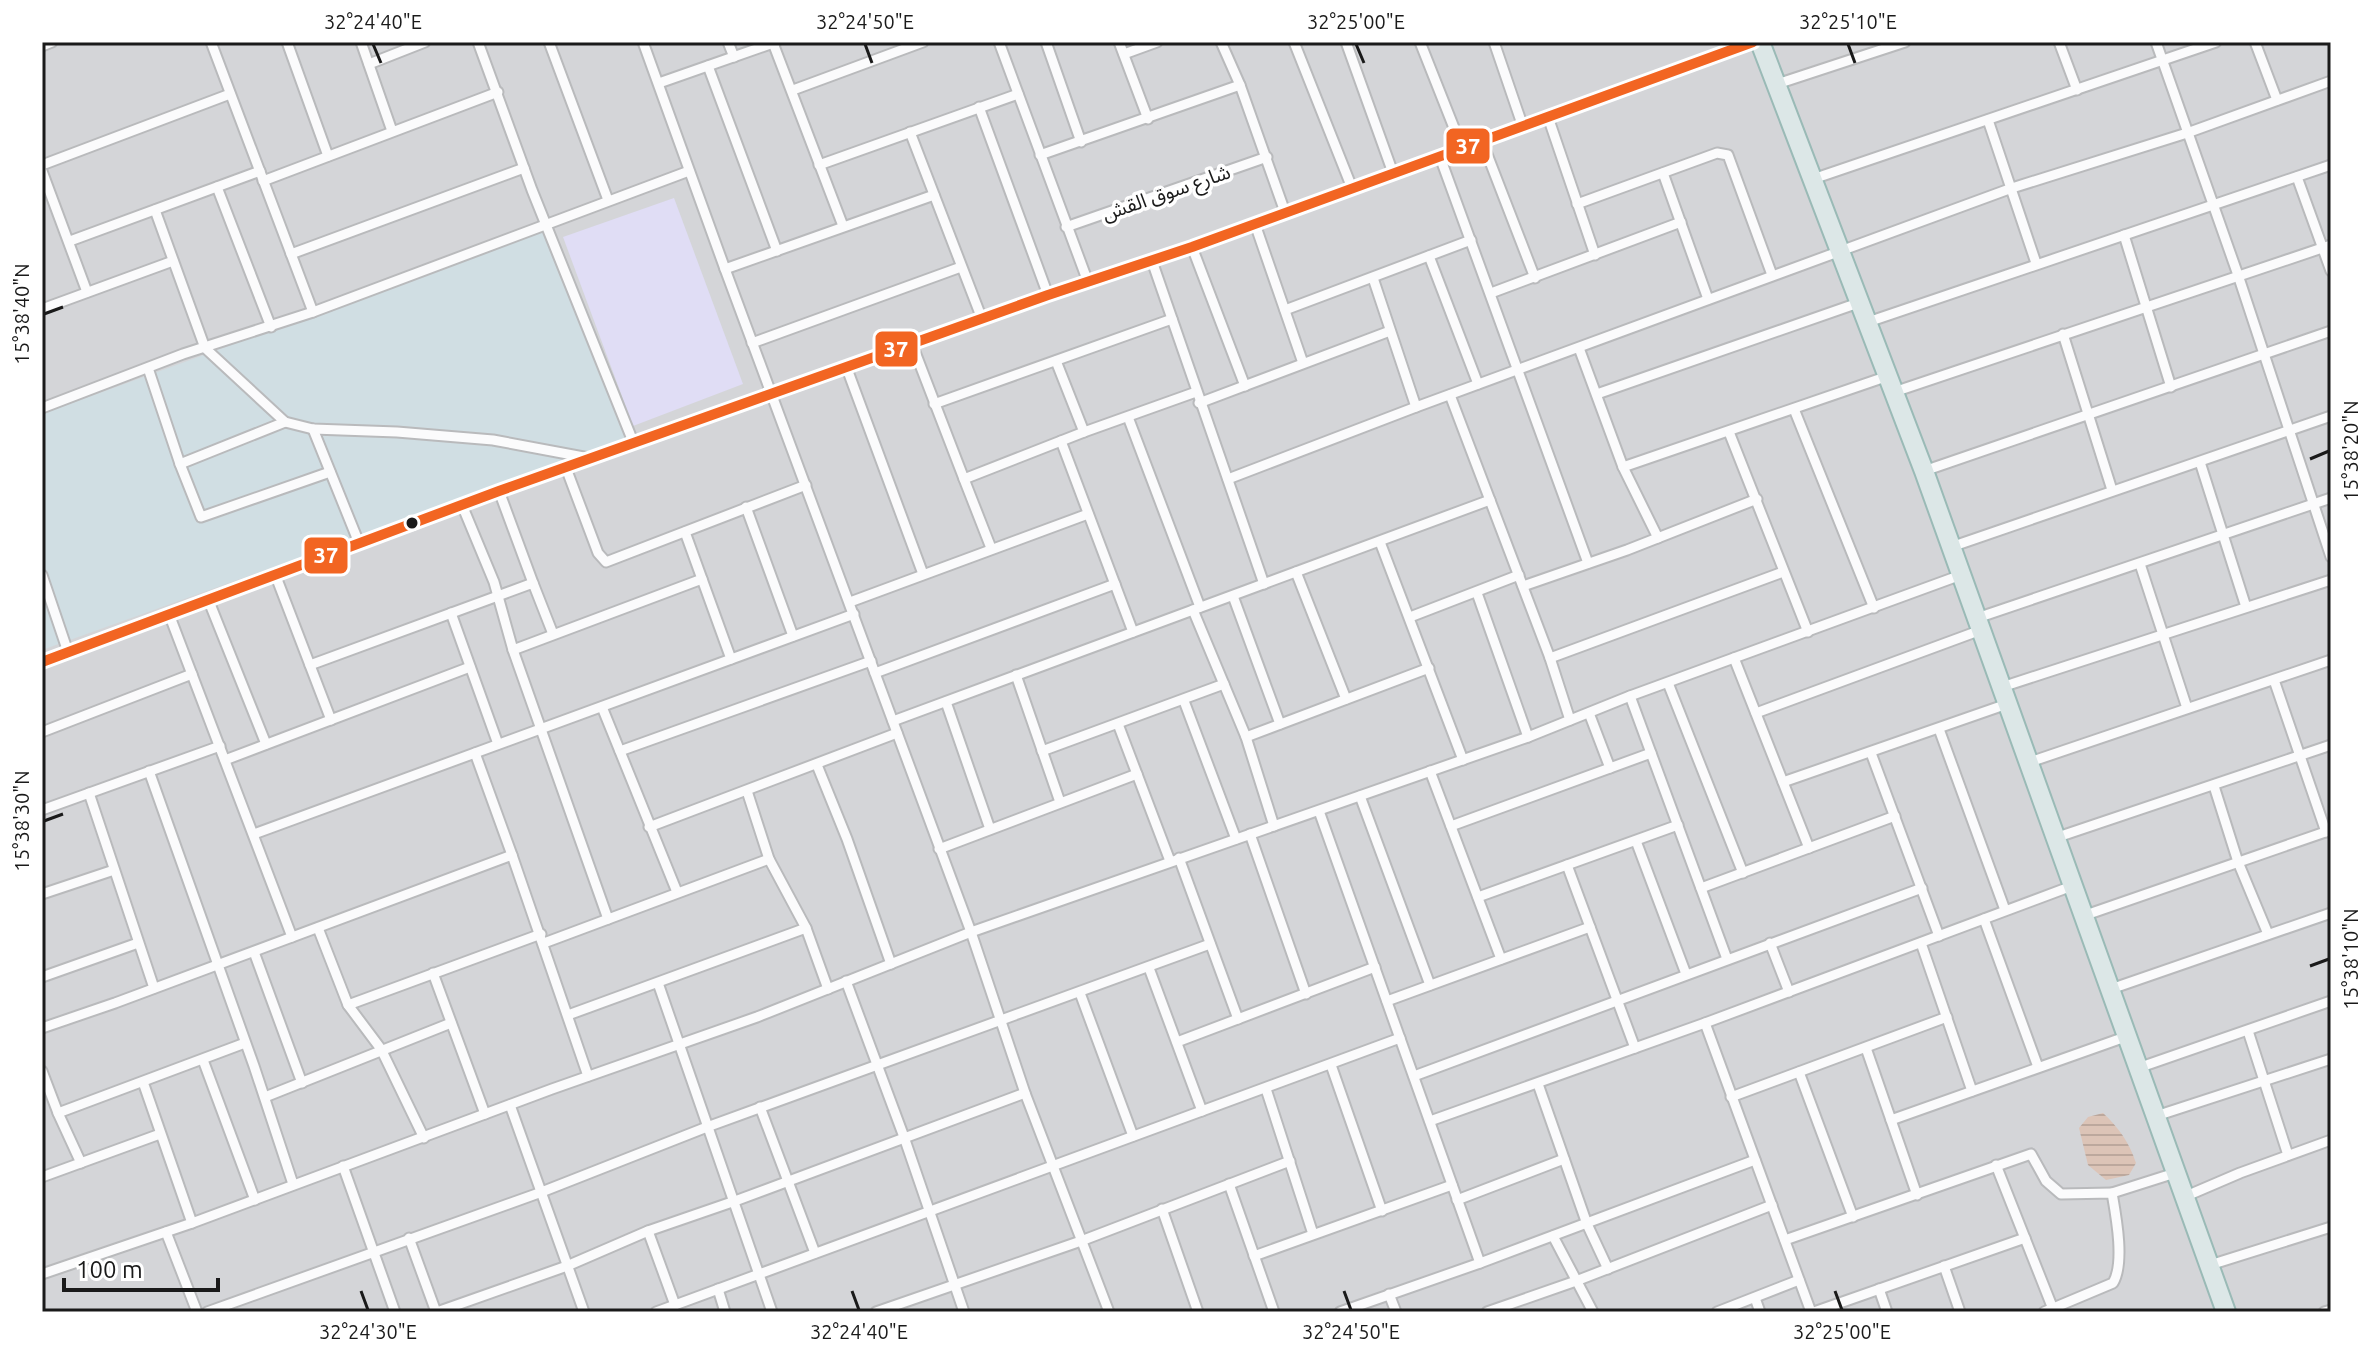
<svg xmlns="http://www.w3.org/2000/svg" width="2373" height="1354" font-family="Ubuntu,'Noto Sans Arabic',sans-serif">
<defs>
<pattern id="water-rules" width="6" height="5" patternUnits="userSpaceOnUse" patternTransform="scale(2)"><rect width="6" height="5" fill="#dcc4b7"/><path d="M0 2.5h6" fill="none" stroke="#bca89d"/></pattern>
</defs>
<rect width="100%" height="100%" fill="#e3e4e9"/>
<!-- residential -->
<rect fill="#d4d5d8" x="42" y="42" width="2289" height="1270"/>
<!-- commercial -->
<polygon fill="#d0dee3" points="542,232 627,440 42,650 42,414"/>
<!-- education -->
<polygon fill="#e0ddf5" points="674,198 743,384 633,426 563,237"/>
<!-- water -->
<path fill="url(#water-rules)" d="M2103,1113C2119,1128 2129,1142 2136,1163L2129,1175L2106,1180L2088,1165L2079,1128L2088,1117Z"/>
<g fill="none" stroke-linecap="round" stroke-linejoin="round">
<defs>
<g id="street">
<polyline points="211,42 313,312"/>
<polyline points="287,42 328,156"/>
<polyline points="361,42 392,131"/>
<polyline points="478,42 532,190 634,444"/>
<polyline points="549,42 608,200"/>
<polyline points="643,42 725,269 971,932 1025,1093 1109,1312"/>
<polyline points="728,42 734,57"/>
<polyline points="999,42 1088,282"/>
<polyline points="1046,42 1081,142"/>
<polyline points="1119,42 1148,119"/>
<polyline points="1221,42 1240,85 1285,212"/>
<polyline points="1294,42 1352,188"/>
<polyline points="1346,42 1393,173"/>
<polyline points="1420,42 1462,148"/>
<polyline points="1494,42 1523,127"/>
<polyline points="2059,42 2077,90"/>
<polyline points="2156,42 2238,275 2331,557"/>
<polyline points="2255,42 2277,100"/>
<polyline points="773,43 843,226"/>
<polyline points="42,46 52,42"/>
<polyline points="1124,54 1157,42"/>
<polyline points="369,64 425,42"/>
<polyline points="708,66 777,251"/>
<polyline points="659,83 776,42"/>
<polyline points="1777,84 1905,42"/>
<polyline points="793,90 923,42"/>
<polyline points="979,107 1048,295"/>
<polyline points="1548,117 1595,255"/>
<polyline points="1988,120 2036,263"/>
<polyline points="910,132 982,319"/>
<polyline points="1482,141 1535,278"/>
<polyline points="1040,155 1240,85"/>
<polyline points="1440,157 1588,563"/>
<polyline points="42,165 230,94"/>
<polyline points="819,165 1018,94"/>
<polyline points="42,171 87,292"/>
<polyline points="1663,173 1708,299"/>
<polyline points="2297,177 2331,271"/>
<polyline points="1813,179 2216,42"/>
<polyline points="263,181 498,92"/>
<polyline points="217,187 271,327"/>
<polyline points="1577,204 1717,153 1728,155 1772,275"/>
<polyline points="155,210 205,348 285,422 313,429 397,432 493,440 589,458"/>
<polyline points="1255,224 1303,363"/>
<polyline points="1066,227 1267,157"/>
<polyline points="2124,235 2171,387"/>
<polyline points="70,241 260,171"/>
<polyline points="1192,247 1245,386"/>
<polyline points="291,254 524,168"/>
<polyline points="1429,256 1478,384"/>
<polyline points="1152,261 1264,584"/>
<polyline points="725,269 934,195"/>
<polyline points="1373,278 1416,407"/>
<polyline points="1491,293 1681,222"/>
<polyline points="42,309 173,261"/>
<polyline points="1285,310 1471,240"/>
<polyline points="1868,322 2331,165"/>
<polyline points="2063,334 2112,490"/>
<polyline points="752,343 961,267"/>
<polyline points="912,344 964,479 1084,432 1196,392"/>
<polyline points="1579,348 1623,467 1658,538"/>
<polyline points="1056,361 1084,432"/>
<polyline points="846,366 923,574"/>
<polyline points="148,368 180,464 201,517 330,472"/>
<polyline points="1894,392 2331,245"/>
<polyline points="1597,394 1861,302"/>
<polyline points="1450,395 1550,658 1570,720"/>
<polyline points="1199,403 1390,331"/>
<polyline points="934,404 1172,319"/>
<polyline points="42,408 183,354 313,312 689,171"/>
<polyline points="1794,409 1874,608"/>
<polyline points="1128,417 1200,607"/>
<polyline points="313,429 359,543"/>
<polyline points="1729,432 1808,632"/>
<polyline points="1061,441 1133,632"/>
<polyline points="2200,462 2246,607"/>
<polyline points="180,464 285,422"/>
<polyline points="1623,467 1888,376"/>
<polyline points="566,468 598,553 606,562 806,485"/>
<polyline points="1924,471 2331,331"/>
<polyline points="964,479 991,548"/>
<polyline points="1228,479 1416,407 2012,188 2187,133 2331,81"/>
<polyline points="499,491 533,583"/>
<polyline points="462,505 494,582 513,650 608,919"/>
<polyline points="746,507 793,636"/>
<polyline points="685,532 731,659"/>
<polyline points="1380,542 1463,760"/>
<polyline points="1951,547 2331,416"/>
<polyline points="2140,564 2187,708"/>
<polyline points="1296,572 1346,699"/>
<polyline points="275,574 331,720"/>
<polyline points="42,575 68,652"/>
<polyline points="1523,586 1627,550 1757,499"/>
<polyline points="1477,593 1528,737"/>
<polyline points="1233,596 1280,724"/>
<polyline points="208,599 266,744"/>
<polyline points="850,602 1088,514"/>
<polyline points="1193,610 1246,737 1274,826"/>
<polyline points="451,613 498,744"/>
<polyline points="169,614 292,937"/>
<polyline points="1410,617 1519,575"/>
<polyline points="1977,618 2331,498"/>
<polyline points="513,650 702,579"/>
<polyline points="1550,658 1783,572"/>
<polyline points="1734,658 1809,848"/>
<polyline points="42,662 499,491 1048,295 1192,247 1753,42"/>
<polyline points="310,665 533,583 553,634"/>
<polyline points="875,673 1115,584"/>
<polyline points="1016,675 1060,802"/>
<polyline points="2274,680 2326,832"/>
<polyline points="1668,683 1743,873"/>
<polyline points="2002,687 2331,580"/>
<polyline points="1630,696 1727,959"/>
<polyline points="1184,701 1236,839"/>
<polyline points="946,702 990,829"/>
<polyline points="602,707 677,892"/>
<polyline points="1589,713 1610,768"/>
<polyline points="1756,713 1981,630"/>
<polyline points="893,721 1490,500"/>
<polyline points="1118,724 1170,861"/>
<polyline points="1939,729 2005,910"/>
<polyline points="42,732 192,674"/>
<polyline points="1246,737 1429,668"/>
<polyline points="620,751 871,661"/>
<polyline points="1042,751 1224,684"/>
<polyline points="475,753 512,855"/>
<polyline points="1871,753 1939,936"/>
<polyline points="225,760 470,667"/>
<polyline points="2027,763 2331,660"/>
<polyline points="817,765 847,839 891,964"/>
<polyline points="149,771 254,1066 293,1184"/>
<polyline points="1430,771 1501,959"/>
<polyline points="1783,782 2007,704"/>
<polyline points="2214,786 2238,862 2268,934"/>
<polyline points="747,791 769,859 806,928 828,989"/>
<polyline points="89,793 154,988"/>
<polyline points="1360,796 1430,985"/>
<polyline points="42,810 220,746"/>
<polyline points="1319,811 1480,1263 1340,1312"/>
<polyline points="1451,826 1651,753"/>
<polyline points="649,827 897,733"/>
<polyline points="254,834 854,614"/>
<polyline points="1250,834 1306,994"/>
<polyline points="2055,838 2331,745"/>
<polyline points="1636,841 1686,974"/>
<polyline points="939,849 1137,774"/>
<polyline points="1179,858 1238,1019"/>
<polyline points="1567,865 1635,1048"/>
<polyline points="1701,888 1895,816"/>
<polyline points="42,894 114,870"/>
<polyline points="1478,897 1678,825"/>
<polyline points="2083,916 2331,830"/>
<polyline points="1984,919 2038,1067"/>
<polyline points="318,928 348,1005 381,1049 424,1138"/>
<polyline points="544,943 769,859"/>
<polyline points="1770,943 1789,992"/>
<polyline points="1921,943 1972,1091"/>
<polyline points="254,952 302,1083"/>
<polyline points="1149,968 1202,1111"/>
<polyline points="433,973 485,1114"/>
<polyline points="42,977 138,943"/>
<polyline points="846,981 904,1137 964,1312"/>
<polyline points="658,983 772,1312"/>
<polyline points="2108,990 2331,913"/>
<polyline points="1080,993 1133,1136"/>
<polyline points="1387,1001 1590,927"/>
<polyline points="348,1005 541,934"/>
<polyline points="568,1015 806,928"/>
<polyline points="1705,1023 1811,1312"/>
<polyline points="42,1028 115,1003 512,855 588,1076"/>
<polyline points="2248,1031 2288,1155"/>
<polyline points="1177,1042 1375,967"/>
<polyline points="1866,1048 1917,1195"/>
<polyline points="203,1060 255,1200"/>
<polyline points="1331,1065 1382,1211"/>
<polyline points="2138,1068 2331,1001"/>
<polyline points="42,1071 58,1113 81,1163"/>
<polyline points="1799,1072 1853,1217"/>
<polyline points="1414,1076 1922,888"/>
<polyline points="143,1082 192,1223"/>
<polyline points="1538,1084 1587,1224 1608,1269"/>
<polyline points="1266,1089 1313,1234"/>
<polyline points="265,1097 451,1023"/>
<polyline points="1731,1097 1947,1017"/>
<polyline points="510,1105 584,1312"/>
<polyline points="760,1107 815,1253"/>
<polyline points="58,1113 245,1043"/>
<polyline points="2156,1116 2331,1059"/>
<polyline points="1891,1120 2125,1037"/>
<polyline points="1430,1121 1705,1023 2072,886"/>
<polyline points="1996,1165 2053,1309"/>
<polyline points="343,1166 395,1312"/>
<polyline points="42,1177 160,1134"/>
<polyline points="1229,1184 1274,1312"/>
<polyline points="2112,1193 2175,1173"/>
<polyline points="2184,1197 2240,1173 2331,1140"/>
<polyline points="1457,1200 1564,1159"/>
<polyline points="1162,1209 1198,1312"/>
<polyline points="648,1231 675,1305"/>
<polyline points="166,1232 197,1312"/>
<polyline points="1553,1236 1593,1312"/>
<polyline points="409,1238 436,1312"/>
<path d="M1785,1240L2031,1154L2046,1181L2061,1194L2112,1193C2116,1216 2125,1263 2113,1283L2044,1312"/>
<polyline points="1254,1256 1452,1185"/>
<polyline points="1480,1263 1755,1160"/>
<polyline points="2210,1265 2331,1227"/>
<polyline points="1944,1266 1960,1312"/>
<polyline points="42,1274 192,1223 552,1089 757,1017 971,932 1528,737 1630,696 1961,575"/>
<polyline points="718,1289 725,1312"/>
<polyline points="1879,1289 1887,1312"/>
<polyline points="1389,1294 1396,1312"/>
<polyline points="1755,1298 1760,1312"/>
<polyline points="207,1312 539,1193 707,1127 1210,944"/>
<polyline points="437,1312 567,1266 648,1231 735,1201 1025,1093"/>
<polyline points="656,1312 1400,1038"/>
<polyline points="876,1312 1081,1241 1290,1161"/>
<polyline points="1487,1312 1576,1281 1772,1205"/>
<polyline points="1717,1312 1799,1280"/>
<polyline points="1814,1312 2025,1238"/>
<polyline points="2324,1312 2331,1310"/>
</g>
<polyline id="highway" points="1760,42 1924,471 2226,1312"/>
</defs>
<!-- street casing -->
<use href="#street" stroke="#b9babc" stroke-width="13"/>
<!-- highway casing -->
<use href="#highway" stroke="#9abab6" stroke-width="22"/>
<!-- street -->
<use href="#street" stroke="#fbfbfc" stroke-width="9"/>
<!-- highway -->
<use href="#highway" stroke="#dce7e7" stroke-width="18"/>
<defs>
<polyline id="bus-1" points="42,662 499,491 1048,295 1192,247 1753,42"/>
</defs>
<!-- bus-1 casing -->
<use href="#bus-1" stroke="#fff" stroke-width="16"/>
<!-- bus-1 -->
<use href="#bus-1" stroke="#f26522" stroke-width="10"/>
</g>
<!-- ticks -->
<path fill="none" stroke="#1a1a1a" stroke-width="3" d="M373,44L381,63M865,44L872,63M1356,44L1364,63M1848,44L1855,63M44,314L63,307M2310,459L2329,451M44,821L63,814M2310,966L2329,959M361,1291L368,1310M852,1291L859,1310M1344,1291L1351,1310M1835,1291L1842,1310"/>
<!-- markers -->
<circle fill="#1a1a1a" stroke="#fff" stroke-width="3" cx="412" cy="523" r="7"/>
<g text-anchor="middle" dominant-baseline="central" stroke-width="7" stroke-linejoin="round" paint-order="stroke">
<!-- street labels -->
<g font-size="20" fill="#1a1a1a" stroke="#fff">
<text transform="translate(1166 192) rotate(-19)">شارع سوق القش</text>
</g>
</g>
<g stroke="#fff" stroke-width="3">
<rect x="1445" y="127" width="46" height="38" rx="8" fill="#f26522"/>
<rect x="874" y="330" width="45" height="38" rx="8" fill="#f26522"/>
<rect x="303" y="536" width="46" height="39" rx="8" fill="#f26522"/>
</g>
<g font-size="22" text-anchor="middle" font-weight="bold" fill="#fff">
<text x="1468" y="154">37</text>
<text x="896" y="357">37</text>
<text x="326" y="563">37</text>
</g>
<!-- border -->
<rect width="2373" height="1354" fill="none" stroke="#ffffff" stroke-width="88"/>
<!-- scale -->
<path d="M64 1278v12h154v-12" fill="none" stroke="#1a1a1a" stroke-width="4"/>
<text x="76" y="1278" font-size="24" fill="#1a1a1a" stroke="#ffffff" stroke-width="6" paint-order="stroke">100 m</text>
<rect x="44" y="44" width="2285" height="1266" fill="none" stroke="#1a1a1a" stroke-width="3"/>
<g font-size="20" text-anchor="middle" fill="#1a1a1a">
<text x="373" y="29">32°24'40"E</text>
<text x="865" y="29">32°24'50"E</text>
<text x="1356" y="29">32°25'00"E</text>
<text x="1848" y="29">32°25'10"E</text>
<text transform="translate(22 314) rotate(-90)" y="7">15°38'40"N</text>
<text transform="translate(2351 451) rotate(-90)" y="7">15°38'20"N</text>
<text transform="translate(22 821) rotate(-90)" y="7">15°38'30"N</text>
<text transform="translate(2351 959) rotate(-90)" y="7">15°38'10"N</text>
<text x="368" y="1339">32°24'30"E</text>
<text x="859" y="1339">32°24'40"E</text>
<text x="1351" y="1339">32°24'50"E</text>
<text x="1842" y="1339">32°25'00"E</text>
</g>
</svg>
